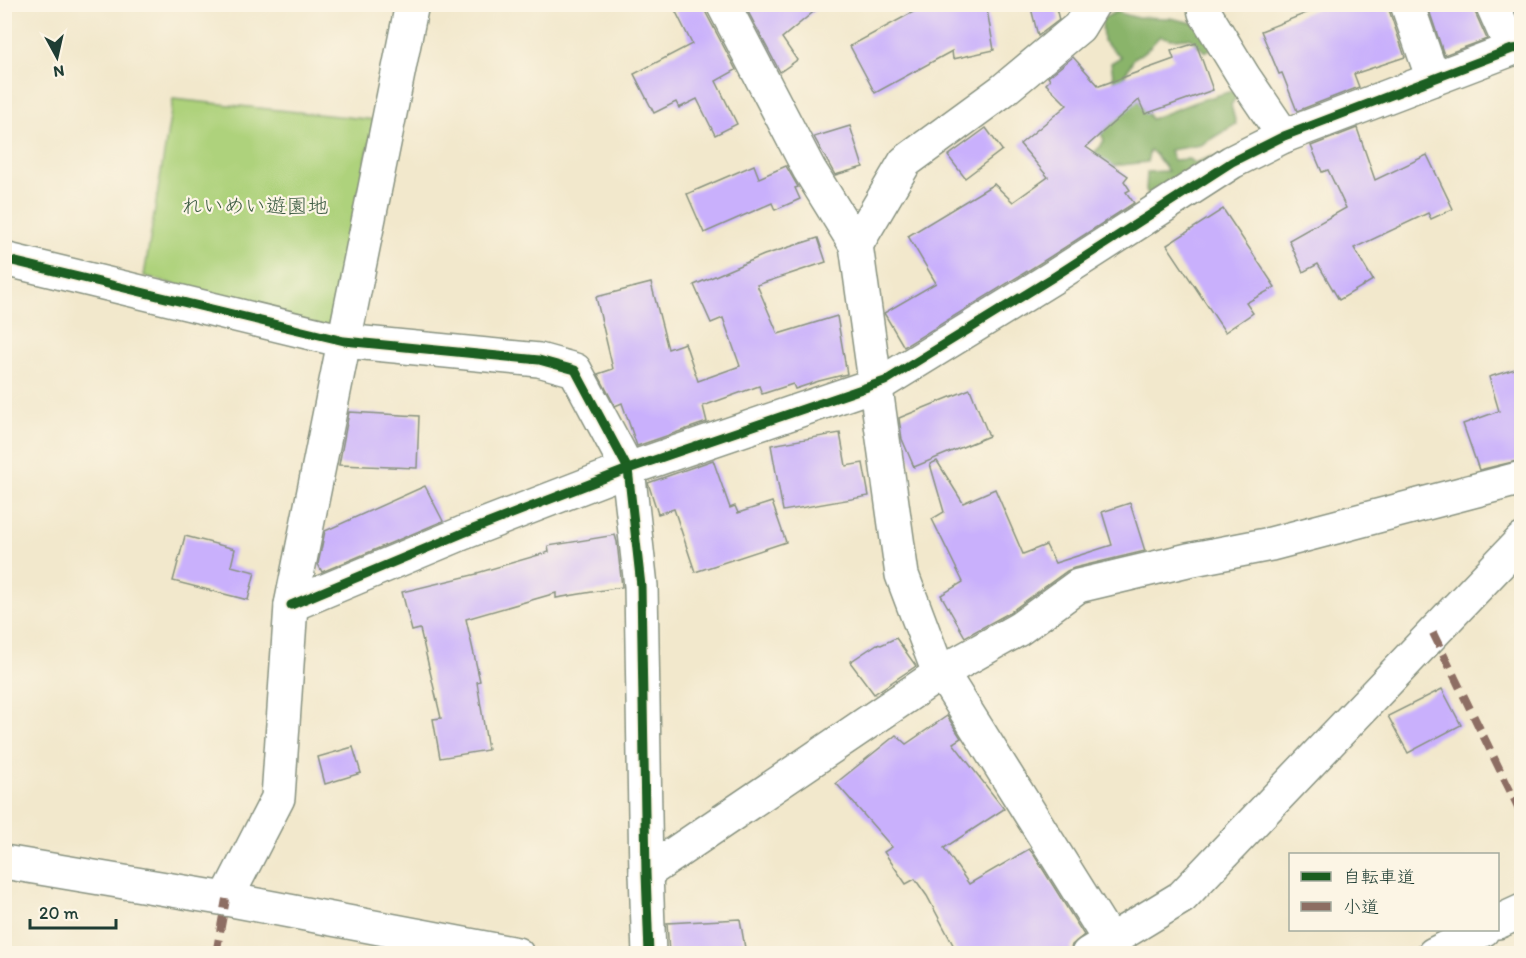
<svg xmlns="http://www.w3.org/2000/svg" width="1526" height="958" font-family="Itim,'Klee One',sans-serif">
<rect width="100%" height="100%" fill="#fcf5e5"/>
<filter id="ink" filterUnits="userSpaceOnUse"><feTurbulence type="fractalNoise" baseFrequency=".0167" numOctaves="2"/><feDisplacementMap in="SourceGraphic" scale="12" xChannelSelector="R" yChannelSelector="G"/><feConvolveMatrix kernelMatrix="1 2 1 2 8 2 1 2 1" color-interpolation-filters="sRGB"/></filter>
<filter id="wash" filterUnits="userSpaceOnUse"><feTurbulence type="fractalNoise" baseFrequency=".008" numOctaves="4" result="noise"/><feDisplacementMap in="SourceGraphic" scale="24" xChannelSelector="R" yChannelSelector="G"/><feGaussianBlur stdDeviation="1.35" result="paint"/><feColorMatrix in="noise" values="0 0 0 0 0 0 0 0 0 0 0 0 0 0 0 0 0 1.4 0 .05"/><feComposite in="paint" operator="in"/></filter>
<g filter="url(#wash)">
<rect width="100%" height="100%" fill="#f2e8cc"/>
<!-- green -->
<polygon fill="#aed27b" stroke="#668858" stroke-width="1.5" points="173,99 375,120 329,328 144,276"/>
<!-- forest -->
<polygon fill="#8ab46b" stroke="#547850" stroke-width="1.5" points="1116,12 1134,17 1170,18 1198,24 1222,44 1205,52 1190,38 1171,39 1160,36 1146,51 1134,58 1124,77 1151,119 1195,102 1242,88 1231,105 1236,124 1201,145 1170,150 1173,160 1189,159 1194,163 1213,156 1155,201 1146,191 1147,172 1168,171 1155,154 1150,150 1147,162 1113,166 1089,157 1100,147 1104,140 1101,134 1117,99 1111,63 1121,57 1103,41 1102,19"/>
<g id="blocks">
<!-- building -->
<g fill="#c9b0fc">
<polygon points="672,4 704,4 706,13 736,70 716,81 737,124 715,135 697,99 679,108 676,102 654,113 634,74 692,44"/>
<polygon points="744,4 823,4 782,38 797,60 780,72"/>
<polygon points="928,4 986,4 994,50 953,59 952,51 875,93 850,46"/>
<polygon points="1030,4 1055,4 1059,20 1038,36"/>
<polygon points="1329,4 1389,4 1389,10 1405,57 1354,74 1359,87 1297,111 1282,73 1279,74 1261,31"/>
<polygon points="1427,4 1474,4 1475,12 1487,39 1444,55"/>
<polygon points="1513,4 1521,4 1521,24"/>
<polygon points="1196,43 1213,90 1145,114 1139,100 1086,147 1128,176 1124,181 1130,190 1126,192 1134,203 1042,262 904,347 884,313 936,283 908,236 994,184 1013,202 1048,177 1020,144 1067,105 1046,84 1050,80 1048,77 1073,57 1099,86 1174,59 1171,51"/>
<polygon points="850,126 863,167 835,175 814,137"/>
<polygon points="986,128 1002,150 965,178 948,156"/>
<polygon points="1357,128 1375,180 1427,155 1453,209 1431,219 1428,213 1354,248 1373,280 1339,300 1318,264 1303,272 1289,240 1346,208 1328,170 1322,172 1311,146"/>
<polygon points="754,165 759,178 786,166 798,187 795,188 800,199 775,210 772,203 704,233 687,194"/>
<polygon points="1223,209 1275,287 1246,303 1253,313 1225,332 1167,245"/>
<polygon points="818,238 826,262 757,285 778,334 837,316 847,374 819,381 795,389 793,384 762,394 759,386 703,406 707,422 637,446 622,403 615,406 598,374 613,369 596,297 651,283 668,349 685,343 698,381 740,366 723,318 711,323 694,285 764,255"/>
<polygon points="1521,367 1521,460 1479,470 1463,424 1499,411 1489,377"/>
<polygon points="970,389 989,436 914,467 902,439 899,418"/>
<polygon points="349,412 419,416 417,468 339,465"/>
<polygon points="840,433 846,466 863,463 869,496 783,511 771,445"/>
<polygon points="713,460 730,508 735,506 738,513 772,502 786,542 695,572 674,509 658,514 648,483"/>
<polygon points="937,461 963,503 995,489 1023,554 1046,545 1055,563 1112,545 1102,512 1130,503 1145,551 1074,568 1067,571 1009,613 965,637 941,595 963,582 932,519 944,512 930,464"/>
<polygon points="425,486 443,521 322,572 318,564 325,531"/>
<polygon points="615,535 617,542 622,587 556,598 556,593 466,619 480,681 477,682 488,750 440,758 433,719 441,718 420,629 412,631 402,592 477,574 477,573 549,552 548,546"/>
<polygon points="185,536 235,549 231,566 255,572 248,600 173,581"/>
<polygon points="896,638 916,666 874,694 850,662 877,644 881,645"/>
<polygon points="1442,689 1461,725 1408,753 1388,716"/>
<polygon points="947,716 961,738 953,743 1004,809 944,848 969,884 1029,849 1034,855 1084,935 1072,945 1069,954 958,954 927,896 915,879 906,884 884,852 892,847 836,783 896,735 906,744"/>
<polygon points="353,747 361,773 325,784 318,757"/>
<polygon points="740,919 746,954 669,954 667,923"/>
</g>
</g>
</g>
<g filter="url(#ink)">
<use href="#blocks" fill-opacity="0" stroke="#889280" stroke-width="1.5"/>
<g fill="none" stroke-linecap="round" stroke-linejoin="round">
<defs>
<g id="minor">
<polyline points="723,4 809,169 856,245 902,575 934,660 1110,941 1116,954"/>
<polyline points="1203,4 1205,13 1244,77 1284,136"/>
<polyline points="1407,4 1433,79"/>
<polyline points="1492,4 1512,49"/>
<polyline points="856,245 905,162 1002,91 1079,27 1093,4"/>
<polyline points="4,259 344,341 539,360 575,370 628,469 641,586 646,873 649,954"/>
<polyline points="291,605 463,533 628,469 885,381 1052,278 1232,162 1284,136 1512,49 1522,48"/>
<polyline points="4,862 226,899 517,954"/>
<polyline points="646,873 942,672 1019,629 1078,586 1188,560 1271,544 1522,478"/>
<polyline points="226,899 278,798 291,605 412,4"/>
<polyline points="1498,922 1522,911"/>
<polyline points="1088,954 1182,897 1522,540"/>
<polyline points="1434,954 1483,930"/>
</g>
</defs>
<!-- minor casing -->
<use href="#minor" stroke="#889280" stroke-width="36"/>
<!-- minor -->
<use href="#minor" stroke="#fff" stroke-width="33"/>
<!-- quiet -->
<g stroke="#8d6e63" stroke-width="8" stroke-dasharray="15 8" stroke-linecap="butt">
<polyline points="1433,633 1522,815"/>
<polyline points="216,954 226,899"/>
</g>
<defs>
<g id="cycleway">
<polyline points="4,259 344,341 539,360 575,370 628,469 641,586 646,873 649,954"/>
<polyline points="291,605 463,533 628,469 885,381 1052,278 1232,162 1284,136 1512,49 1522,48"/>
</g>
</defs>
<!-- cycleway casing -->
<use href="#cycleway" stroke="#fcf5e5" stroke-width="13"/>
<!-- cycleway -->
<use href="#cycleway" stroke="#1b5e20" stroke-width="9"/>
</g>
</g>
<g text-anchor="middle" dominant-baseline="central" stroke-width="4.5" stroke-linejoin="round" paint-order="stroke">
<!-- park labels -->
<g font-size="21" fill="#3c5b42" stroke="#fcf5e5">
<text x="255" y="205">れいめい遊園地</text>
</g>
</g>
<!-- margin -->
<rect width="1526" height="958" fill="none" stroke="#fcf5e5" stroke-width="24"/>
<!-- legend -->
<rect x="1289" y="853" width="210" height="78" fill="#fcf5e5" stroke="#a4ab9e" stroke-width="1.5"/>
<rect x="1301" y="872" width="30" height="9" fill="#1b5e20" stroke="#a4ab9e" stroke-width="1.5"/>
<text x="1343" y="883" font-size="18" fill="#1f3d34">自転車道</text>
<rect x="1301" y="902" width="30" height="9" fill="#8d6e63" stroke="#a4ab9e" stroke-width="1.5"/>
<text x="1343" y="913" font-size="18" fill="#1f3d34">小道</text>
<!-- north arrow -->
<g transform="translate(57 57) rotate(172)" stroke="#fcf5e5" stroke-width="4.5" paint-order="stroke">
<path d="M0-4.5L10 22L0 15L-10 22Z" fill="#1f3d34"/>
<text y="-9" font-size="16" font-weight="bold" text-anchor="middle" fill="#1f3d34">N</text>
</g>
<!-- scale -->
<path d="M30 919v9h86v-9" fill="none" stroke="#1f3d34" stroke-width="3"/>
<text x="39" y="919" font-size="18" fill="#1f3d34" stroke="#fcf5e5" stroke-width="4.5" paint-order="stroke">20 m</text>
</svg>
